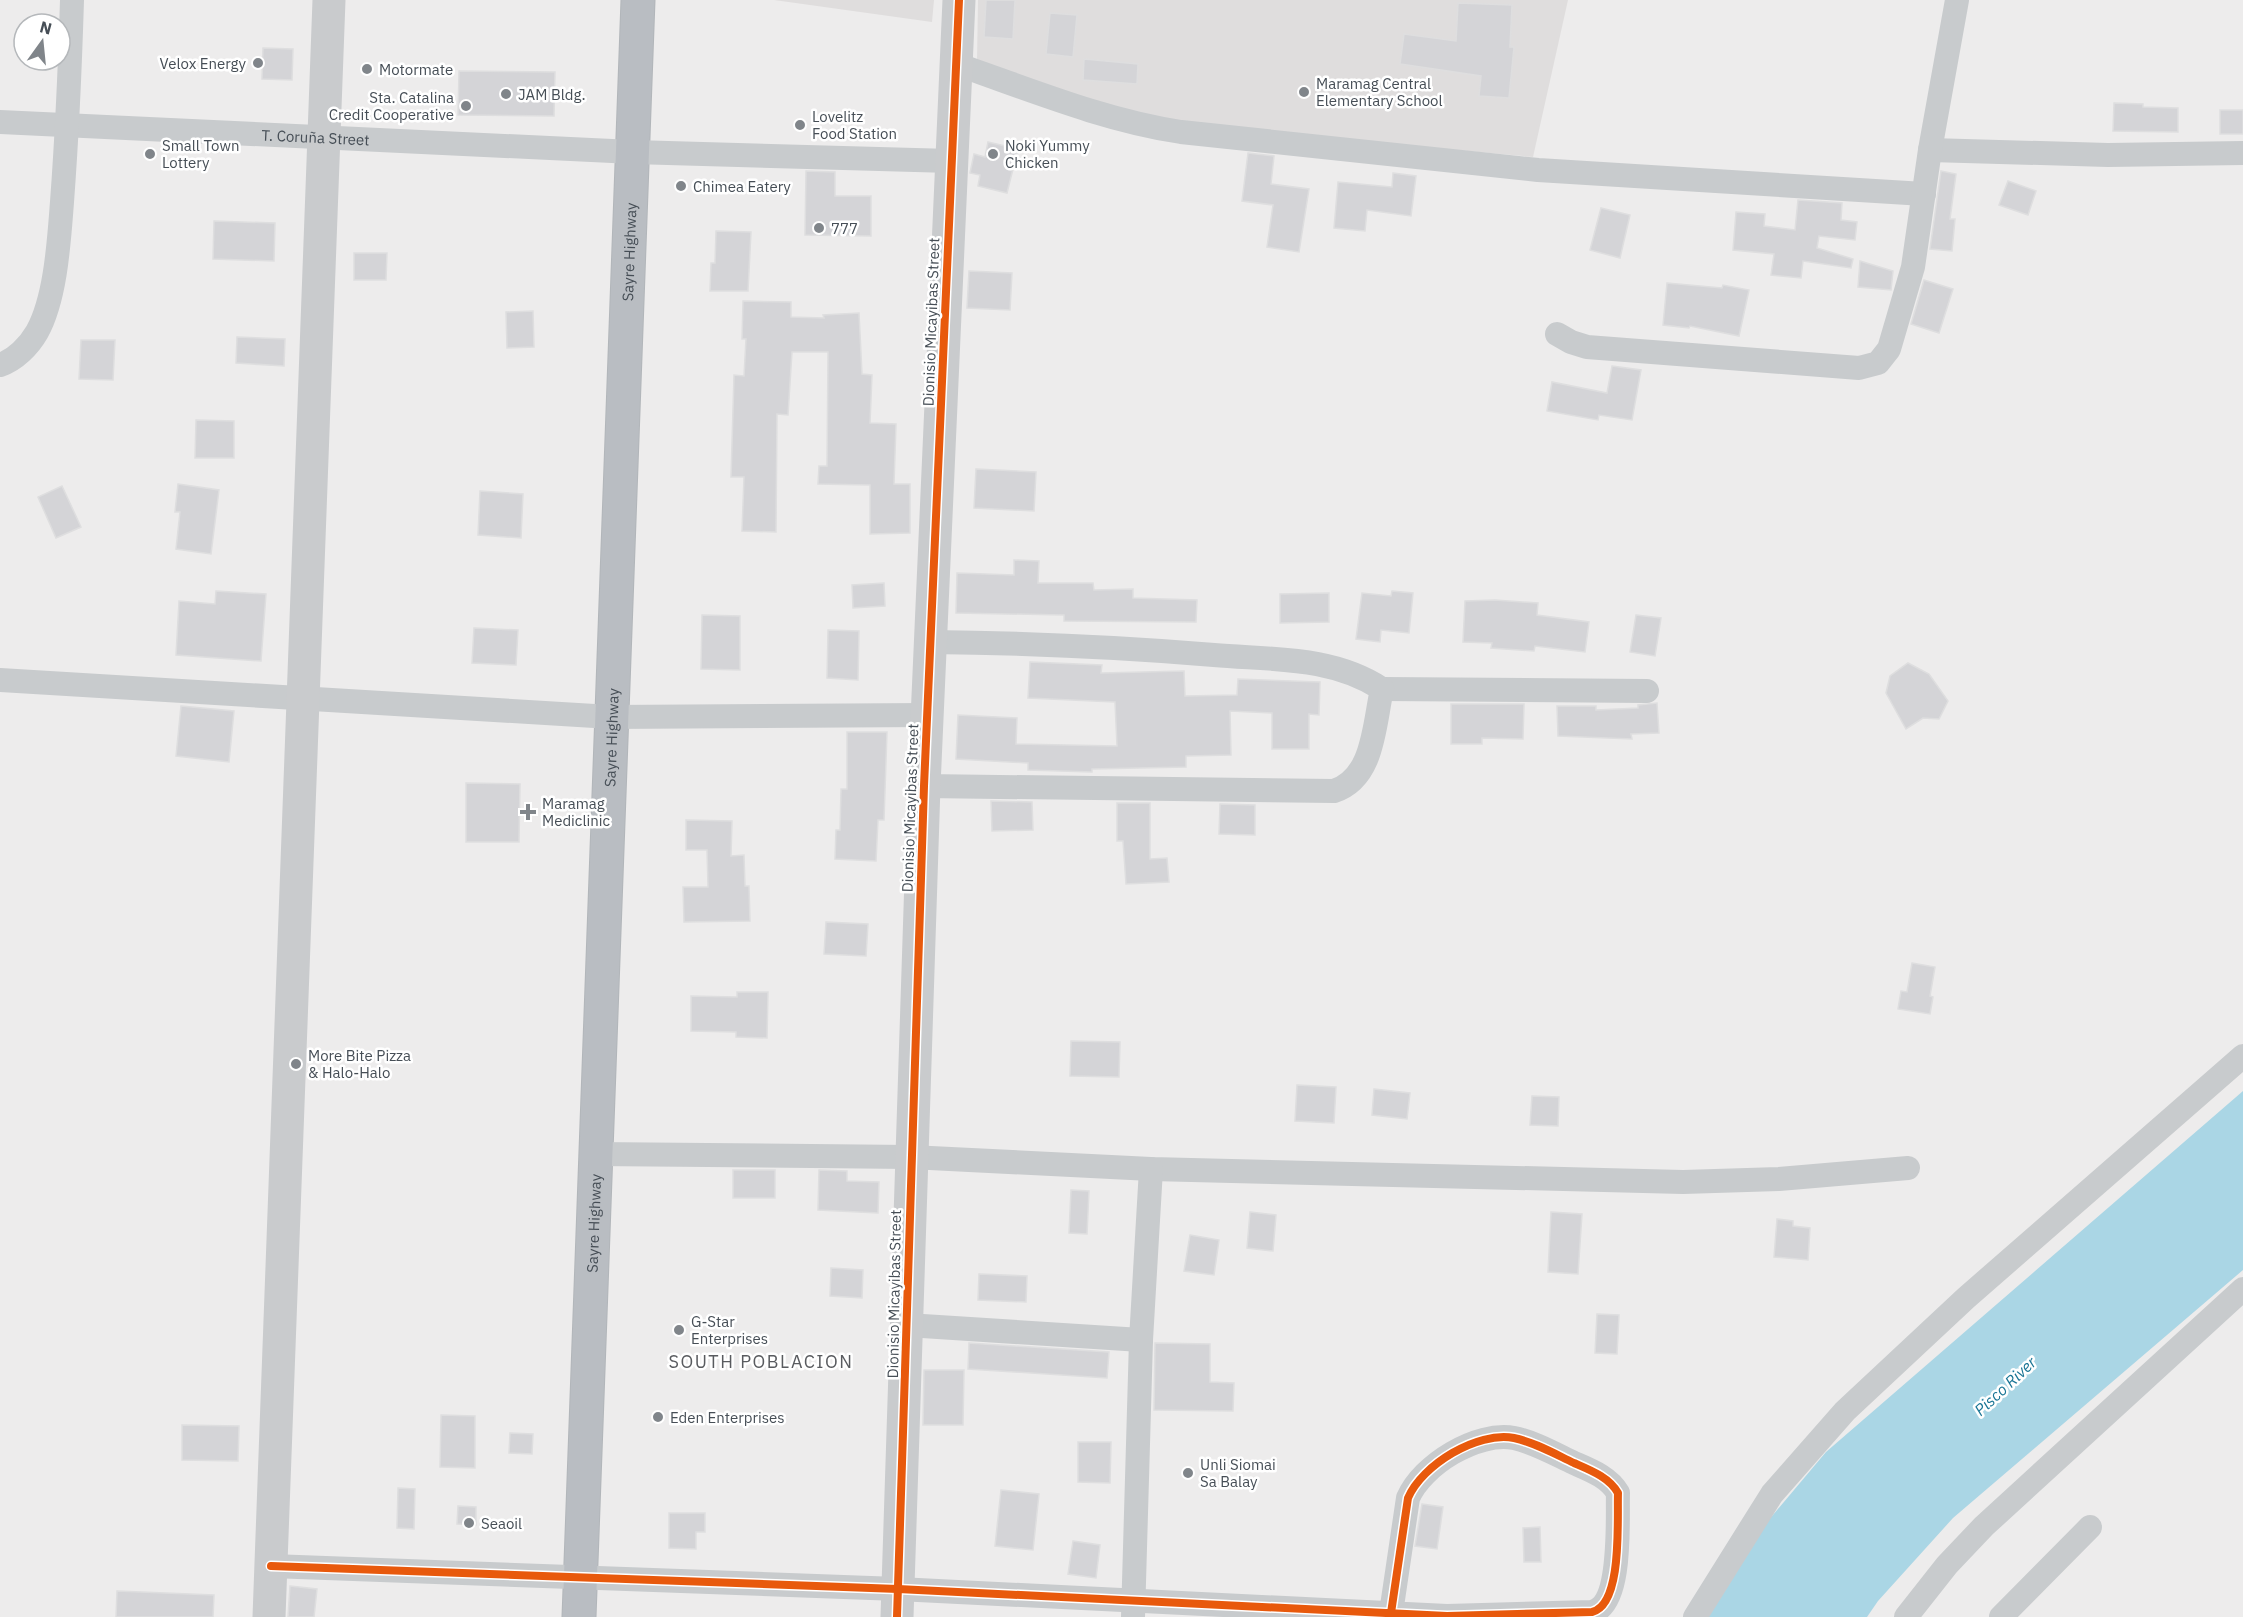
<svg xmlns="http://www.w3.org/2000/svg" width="2243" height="1617" font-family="'IBM Plex Sans',sans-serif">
<rect width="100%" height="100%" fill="#edecec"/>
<!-- education -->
<g fill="#dfdddd">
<polygon points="774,0 934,0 932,22"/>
<polygon points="978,0 1568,0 1533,157 1145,122 977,61"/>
</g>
<!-- water -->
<polygon fill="#aad6e5" points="2243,1091 2243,1270 1953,1518 1878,1601 1867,1617 1707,1617 1767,1522 1826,1452"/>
<!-- building -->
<g fill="#d4d4d7" stroke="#dededf" stroke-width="1.5">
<polygon points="986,0 1015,0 1013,39 984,37"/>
<polygon points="1458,3 1512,5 1510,47 1514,47 1509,98 1479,96 1481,76 1400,64 1404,34 1456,41"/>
<polygon points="1050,13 1077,15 1073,57 1046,54"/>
<polygon points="263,48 293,49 292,80 262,79"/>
<polygon points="1084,59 1138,64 1137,84 1083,80"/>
<polygon points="459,71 555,72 554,116 458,115"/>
<polygon points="2114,103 2143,104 2143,107 2178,108 2178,132 2113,131"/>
<rect x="2220" y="110" width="23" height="24"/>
<polygon points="988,142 1018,149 1007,193 978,186 980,175 970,173 974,154 985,157"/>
<polygon points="1248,153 1274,156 1271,184 1309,189 1299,252 1267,247 1273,205 1242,201"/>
<polygon points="806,171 835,172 835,196 871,196 871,236 805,235"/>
<polygon points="1941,171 1956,174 1950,219 1955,219 1952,251 1930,249"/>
<polygon points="1393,173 1416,176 1411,216 1367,210 1365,231 1334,228 1338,182 1392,187"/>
<polygon points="2008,181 2036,191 2028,215 1999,205"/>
<polygon points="1798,200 1842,203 1841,220 1857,222 1855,240 1819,236 1817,248 1853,259 1851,268 1803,261 1801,278 1771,275 1774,254 1733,250 1736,212 1765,214 1764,226 1795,230"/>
<polygon points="1601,208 1630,215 1620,258 1590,250"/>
<polygon points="214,221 275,223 274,261 213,259"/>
<polygon points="716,231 751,232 748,291 710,291 711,263 715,263"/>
<polygon points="354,253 387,253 386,280 354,280"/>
<polygon points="1860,261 1893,271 1891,290 1858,287"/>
<polygon points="969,271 1012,273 1010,310 967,308"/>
<polygon points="1924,280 1953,289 1939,333 1911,324"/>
<polygon points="1667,283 1722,288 1723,285 1749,290 1739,336 1690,326 1689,328 1663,325"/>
<polygon points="743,301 791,302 791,317 824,318 823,315 859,313 862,374 872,375 870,423 896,424 894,484 910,484 910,533 870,534 870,485 818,484 819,466 827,466 828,352 792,352 788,415 777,414 776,532 742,531 744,477 731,477 734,375 744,376 746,339 742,339"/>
<polygon points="533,311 534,347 507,348 506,312"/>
<polygon points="237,337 285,339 284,366 236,363"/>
<polygon points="81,340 115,340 113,380 79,379"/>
<polygon points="1612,366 1641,370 1632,420 1599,415 1598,420 1547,411 1552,382 1607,393"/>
<polygon points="196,420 234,421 234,458 195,458"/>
<polygon points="976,469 1036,472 1034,511 974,508"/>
<polygon points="178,484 219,490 211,554 176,549 180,512 175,512"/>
<polygon points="62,486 81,527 56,538 38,497"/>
<polygon points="480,491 523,494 521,538 478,535"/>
<polygon points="1014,560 1039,561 1038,583 1093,583 1094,590 1133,589 1133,598 1197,600 1196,622 1064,621 1064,615 956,613 957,573 1014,575"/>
<polygon points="884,583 885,606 853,608 852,585"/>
<polygon points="216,591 266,594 261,661 176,655 179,601 215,604"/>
<polygon points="1392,591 1413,593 1409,633 1381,630 1380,642 1356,639 1362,593 1391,596"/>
<polygon points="1329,593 1329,622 1280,623 1280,594"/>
<polygon points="1495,600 1538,603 1537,615 1589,622 1585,652 1535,646 1534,651 1491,648 1492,643 1463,642 1465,601"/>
<polygon points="702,615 740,616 740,670 701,669"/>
<polygon points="1636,615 1661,618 1655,656 1630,652"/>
<polygon points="474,628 518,630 516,665 472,663"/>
<polygon points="828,630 859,631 858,680 827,678"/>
<polygon points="1030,662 1102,665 1101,673 1184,671 1185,696 1237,695 1238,679 1320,682 1319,715 1309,714 1309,749 1272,749 1272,713 1230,711 1231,755 1186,756 1186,767 1092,769 1092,772 1028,770 1028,763 956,759 958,715 1017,718 1016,744 1117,746 1115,702 1028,698"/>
<polygon points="1908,663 1929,674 1948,701 1939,719 1923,718 1906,729 1886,693 1890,676"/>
<polygon points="1657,703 1659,733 1631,734 1632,739 1558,736 1557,706 1596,706 1596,710 1638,708 1638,705"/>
<polygon points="1451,704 1524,704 1523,739 1482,738 1482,744 1451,744"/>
<polygon points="181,706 234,711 229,762 176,756"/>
<polygon points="847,732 887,732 884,820 878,820 876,861 835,859 836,830 840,830 841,789 847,789"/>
<polygon points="466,783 520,784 519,842 466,842"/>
<polygon points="991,801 1032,802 1033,830 992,831"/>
<polygon points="1117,803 1150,803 1150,859 1167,858 1169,882 1126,884 1123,841 1117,841"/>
<polygon points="1220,804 1255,805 1255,835 1219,834"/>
<polygon points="686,820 732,821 731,856 744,855 745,886 749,886 750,921 684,922 683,887 708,887 707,850 686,850"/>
<polygon points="826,922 868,924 866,956 824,954"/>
<polygon points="1912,963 1935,967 1930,996 1933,997 1930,1014 1898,1009 1901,991 1907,992"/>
<polygon points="737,992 768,992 767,1038 736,1037 736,1032 691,1031 691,996 737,997"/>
<polygon points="1071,1041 1120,1042 1119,1077 1070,1076"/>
<polygon points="1297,1085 1336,1087 1334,1123 1295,1121"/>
<polygon points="1374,1089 1410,1093 1407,1119 1372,1115"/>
<polygon points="1532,1096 1559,1097 1558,1126 1530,1125"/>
<rect x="733" y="1170" width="42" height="28"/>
<polygon points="819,1170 847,1171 847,1181 879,1182 878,1213 818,1210"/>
<polygon points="1071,1190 1089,1191 1087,1234 1069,1233"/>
<polygon points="1250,1212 1276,1215 1273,1251 1247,1248"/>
<polygon points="1551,1212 1582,1214 1578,1274 1548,1272"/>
<polygon points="1777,1219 1793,1221 1793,1226 1810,1228 1808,1260 1774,1257"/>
<polygon points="1190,1235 1219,1240 1214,1275 1184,1271"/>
<polygon points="831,1268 863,1270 862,1298 830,1296"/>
<polygon points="979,1274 1027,1276 1026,1302 978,1300"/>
<polygon points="1597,1314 1619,1315 1617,1354 1595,1353"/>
<polygon points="969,1343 1109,1352 1107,1378 968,1369"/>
<polygon points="1155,1343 1210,1344 1210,1382 1234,1383 1233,1411 1154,1410"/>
<polygon points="924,1370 964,1370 963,1425 923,1425"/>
<polygon points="441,1415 475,1416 475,1468 440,1467"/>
<polygon points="182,1425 239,1426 238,1461 182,1460"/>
<polygon points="510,1433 533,1434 532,1454 509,1453"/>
<polygon points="1078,1442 1111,1442 1110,1483 1078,1482"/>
<polygon points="398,1488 415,1489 414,1529 397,1528"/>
<polygon points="1001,1490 1039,1494 1033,1550 995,1546"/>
<polygon points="1422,1504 1443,1507 1437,1549 1415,1546"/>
<polygon points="458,1506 476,1507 476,1525 457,1524"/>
<polygon points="669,1513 705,1513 705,1532 696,1532 696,1549 669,1548"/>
<polygon points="1540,1527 1541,1562 1524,1562 1523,1528"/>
<polygon points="1073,1541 1100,1545 1096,1578 1068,1574"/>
<polygon points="290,1586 317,1589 314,1617 288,1617"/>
<polygon points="117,1591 214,1595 213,1617 116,1617"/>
</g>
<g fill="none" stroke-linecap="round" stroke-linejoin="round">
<defs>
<g id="highway">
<path id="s2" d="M579,1617L638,0"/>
</g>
</defs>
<!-- highway casing -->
<use href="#highway" stroke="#b2b6ba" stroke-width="35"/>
<!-- street -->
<g stroke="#c8cbcd" stroke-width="24">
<path d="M956,64C1031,90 1103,120 1181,132L1538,170L1924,194"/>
<path id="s1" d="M0,122L633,152L951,161"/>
<polyline points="1930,150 2108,155 2243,153"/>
<polyline points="1557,334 1571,342 1587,347 1859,368 1878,363 1889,349 1913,267 1930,150 1957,0"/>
<path d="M0,365C15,360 29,346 37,332C56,298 59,240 62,202C67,135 70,67 72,0"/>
<polyline points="0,680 611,717 928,715"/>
<polyline points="1382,689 1647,691"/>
<path d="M924,786L1334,791C1374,778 1374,725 1382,689C1332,656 1272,660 1214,655C1119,647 1026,643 931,642"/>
<polyline points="594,1154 910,1157 1151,1169 1683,1182 1779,1179 1908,1168"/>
<polyline points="907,1325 1141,1340"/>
<path d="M271,1566L898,1589L1447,1616L1592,1612C1623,1605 1617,1519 1618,1493C1609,1477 1590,1470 1574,1463C1555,1454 1534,1442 1514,1438C1477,1431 1422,1465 1408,1498L1391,1613"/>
<polyline points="1133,1617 1141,1340 1151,1169"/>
<polyline points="1695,1617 1772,1494 1845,1411 1966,1298 2243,1056"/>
<polyline points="1906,1617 1947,1565 1984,1526 2243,1289"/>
<polyline points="2001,1617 2090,1527"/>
</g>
<!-- secondary -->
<g stroke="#c9cbcd" stroke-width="33">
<polyline points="269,1617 329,0"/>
<polyline points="897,1617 924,786 959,0"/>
</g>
<!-- highway -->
<use href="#highway" stroke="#b9bdc2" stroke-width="33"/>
<defs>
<g id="cycleway">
<path d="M271,1566L898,1589L1447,1616L1592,1612C1623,1605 1617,1519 1618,1493C1609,1477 1590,1470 1574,1463C1555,1454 1534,1442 1514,1438C1477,1431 1422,1465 1408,1498L1391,1613"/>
<polyline points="897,1617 924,786 959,0"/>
</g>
</defs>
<!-- cycleway casing -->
<use href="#cycleway" stroke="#fff" stroke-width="11"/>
<!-- cycleway -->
<use href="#cycleway" stroke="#e8590c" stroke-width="8"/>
</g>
<!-- markers -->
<g fill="#80858a" stroke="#fff" stroke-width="2">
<circle cx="258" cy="63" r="6"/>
<circle cx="367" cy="69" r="6"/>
<circle cx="1304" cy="92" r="6"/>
<circle cx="506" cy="94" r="6"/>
<circle cx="466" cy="106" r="6"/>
<circle cx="800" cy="125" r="6"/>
<circle cx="150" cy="154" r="6"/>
<circle cx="993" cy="154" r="6"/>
<circle cx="681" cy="186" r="6"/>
<circle cx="819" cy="228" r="6"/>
<path d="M525 803h6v6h6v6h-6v6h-6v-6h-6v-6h6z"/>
<circle cx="296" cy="1064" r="6"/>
<circle cx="679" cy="1330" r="6"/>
<circle cx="658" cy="1417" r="6"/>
<circle cx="1188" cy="1473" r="6"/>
<circle cx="469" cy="1523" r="6"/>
</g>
<g text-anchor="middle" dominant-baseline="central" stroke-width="5" stroke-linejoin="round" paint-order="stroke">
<!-- poi labels -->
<g font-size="15" fill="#464e56" stroke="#fff" text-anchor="start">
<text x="246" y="63" text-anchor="end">Velox Energy</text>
<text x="379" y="69">Motormate</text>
<text x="1316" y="83">Maramag Central<tspan x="1316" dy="17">Elementary School</tspan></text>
<text x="518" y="94">JAM Bldg.</text>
<text x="454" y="97" text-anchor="end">Sta. Catalina<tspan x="454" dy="17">Credit Cooperative</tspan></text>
<text x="812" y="116">Lovelitz<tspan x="812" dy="17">Food Station</tspan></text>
<text x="162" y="145">Small Town<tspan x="162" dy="17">Lottery</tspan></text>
<text x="1005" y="145">Noki Yummy<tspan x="1005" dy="17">Chicken</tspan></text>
<text x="693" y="186">Chimea Eatery</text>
<text x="831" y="228">777</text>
<text x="542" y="803">Maramag<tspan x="542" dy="17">Mediclinic</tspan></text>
<text x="308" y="1055">More Bite Pizza<tspan x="308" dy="17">&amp; Halo-Halo</tspan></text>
<text x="691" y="1321">G-Star<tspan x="691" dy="17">Enterprises</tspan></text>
<text x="670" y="1417">Eden Enterprises</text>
<text x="1200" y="1464">Unli Siomai<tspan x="1200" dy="17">Sa Balay</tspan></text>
<text x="481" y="1523">Seaoil</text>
</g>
<!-- street labels -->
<g font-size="15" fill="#464e56" stroke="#fff">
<text stroke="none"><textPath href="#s1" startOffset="316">T. Coruña Street</textPath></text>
<text stroke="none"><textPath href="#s2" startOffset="1366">Sayre Highway</textPath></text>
<text transform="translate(931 322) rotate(-88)">Dionisio Micayibas Street</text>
<text stroke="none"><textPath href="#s2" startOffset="880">Sayre Highway</textPath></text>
<text transform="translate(910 808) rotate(-88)">Dionisio Micayibas Street</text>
<text stroke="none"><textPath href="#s2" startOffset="394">Sayre Highway</textPath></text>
<text transform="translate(894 1294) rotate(-89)">Dionisio Micayibas Street</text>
</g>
<!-- water labels -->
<g font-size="16" font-style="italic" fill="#197595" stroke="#fff">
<text transform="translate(2005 1386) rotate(-43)">Pisco River</text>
</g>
<!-- quarter labels -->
<g font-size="18" letter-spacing="1.5" fill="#595b5f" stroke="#fff">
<text x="761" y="1361">SOUTH POBLACION</text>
</g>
</g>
<!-- north arrow -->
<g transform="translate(42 42) rotate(15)"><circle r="28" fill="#ffffff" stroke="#b5b8bb" stroke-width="1.5"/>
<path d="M0-4.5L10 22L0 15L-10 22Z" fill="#80858a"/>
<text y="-9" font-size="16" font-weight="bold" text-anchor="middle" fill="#464e56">N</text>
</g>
</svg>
